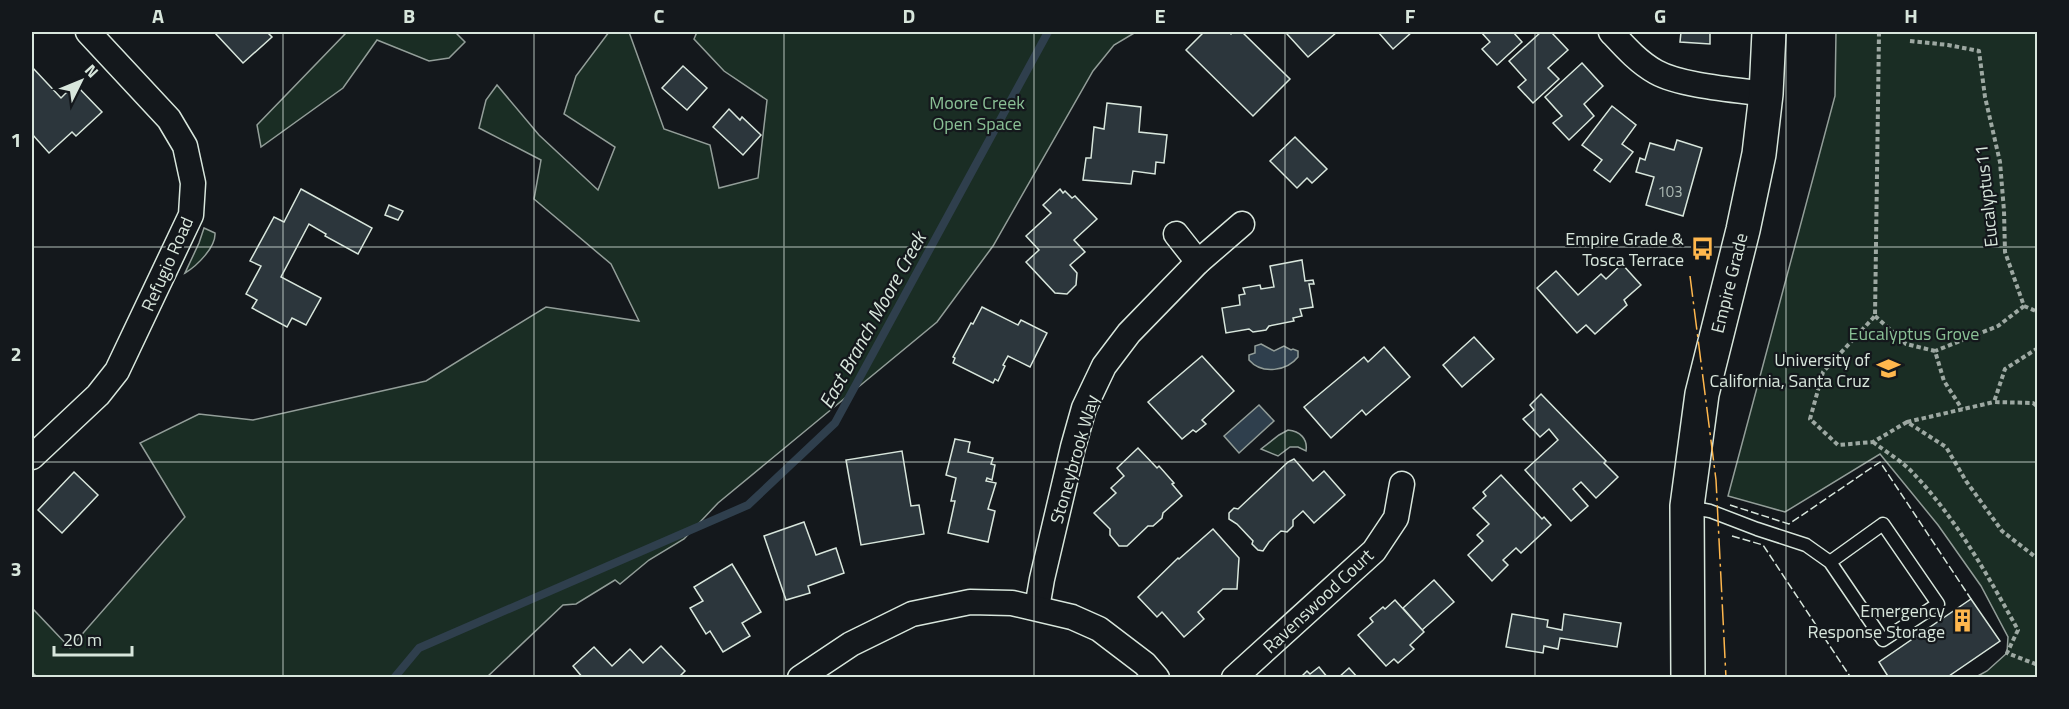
<svg xmlns="http://www.w3.org/2000/svg" width="2069" height="709" font-family="'Titillium Web',sans-serif">
<rect width="100%" height="100%" fill="#14181c"/>
<!-- green -->
<g fill="#1a2d24" stroke="#939e99" stroke-width="1.5">
<polygon points="340,32 455,32 465,42 449,58 429,61 377,40 343,88 261,147 257,125 345,34"/>
<polygon points="609,32 629,32 664,129 710,145 719,188 758,178 767,100 724,71 694,39 697,32 1136,32 1114,45 1093,71 993,246 937,322 718,503 684,539 649,560 620,584 615,580 576,604 563,605 487,677 38,678 32,672 32,608 70,648 185,517 140,443 199,414 253,420 426,381 546,307 639,321 611,264 534,199 541,160 479,128 486,100 497,85 539,135 598,190 615,147 564,114 576,76"/>
<polygon points="1836,32 2037,32 2037,677 1976,677 1987,671 2007,653 2008,637 1981,586 1938,525 1880,454 1785,512 1728,496 1835,96"/>
<path d="M204,228L215,233C216,247 197,266 185,273L199,243Z"/>
<path d="M1288,430C1300,431 1308,439 1306,451L1298,447H1290L1278,456L1261,449L1279,435Z"/>
</g>
<!-- water -->
<g fill="#2f3f4d" stroke="#939e99" stroke-width="1.5">
<path d="M1261,344L1274,351L1284,346L1291,350L1293,349L1298,351V357C1287,371 1262,375 1249,360V355L1255,353V346Z"/>
<polygon points="1259,405 1274,421 1239,453 1224,436"/>
</g>
<g fill="none" stroke-linecap="round" stroke-linejoin="round">
<!-- stream -->
<polyline stroke="#2f3f4d" stroke-width="8" points="394,678 419,648 748,505 835,423 1048,32"/>
</g>
<!-- building -->
<g fill="#2c363c" stroke="#d8e6dc" stroke-width="1.5">
<polygon points="214,32 267,32 272,37 243,63"/>
<polygon points="1204,32 1229,32 1231,34 1233,32 1242,32 1290,79 1253,116 1186,50"/>
<polygon points="1289,32 1337,32 1308,57 1287,34"/>
<polygon points="1378,32 1412,32 1393,49"/>
<polygon points="1481,32 1513,32 1522,42 1497,65 1482,49 1490,42"/>
<polygon points="1541,32 1551,32 1568,50 1548,68 1559,79 1533,103 1518,87 1526,80 1509,61"/>
<polygon points="1681,32 1710,32 1710,44 1680,42"/>
<polygon points="1582,63 1603,86 1584,104 1594,116 1569,140 1553,123 1562,116 1545,97"/>
<polygon points="683,66 707,88 687,110 662,88"/>
<polygon points="32,67 61,98 75,84 102,112 76,136 72,132 49,153 32,134"/>
<polygon points="1107,103 1141,107 1139,132 1167,135 1164,163 1156,162 1155,174 1133,171 1131,184 1083,180 1086,158 1091,158 1094,127 1104,129"/>
<polygon points="1612,106 1636,125 1622,144 1633,152 1610,182 1594,170 1602,160 1582,145"/>
<polygon points="729,109 740,120 742,117 761,135 743,155 713,127"/>
<polygon points="1295,137 1327,169 1312,183 1307,178 1297,188 1270,161"/>
<polygon points="1677,140 1702,148 1683,216 1646,205 1654,177 1636,172 1640,158 1645,160 1650,143 1674,150"/>
<polygon points="301,189 372,228 358,254 325,236 326,234 309,224 281,277 321,298 306,325 292,318 287,327 252,308 257,300 246,294 261,266 250,261 274,217 284,222"/>
<polygon points="1060,189 1063,193 1065,191 1072,198 1075,196 1097,219 1074,240 1085,252 1070,265 1077,273 1076,285 1067,294 1055,293 1026,262 1039,250 1026,236 1051,213 1043,205"/>
<polygon points="389,205 403,211 398,220 385,215"/>
<polygon points="1302,260 1305,281 1313,280 1314,284 1309,284 1313,307 1300,309 1302,316 1293,318 1294,321 1269,326 1266,330 1253,332 1249,329 1226,333 1222,308 1240,305 1239,295 1245,294 1243,288 1260,285 1261,289 1274,287 1270,266"/>
<polygon points="1622,264 1641,285 1624,300 1627,305 1595,334 1586,325 1577,333 1537,288 1556,271 1578,295 1601,274 1606,279"/>
<polygon points="982,307 1018,325 1021,320 1047,333 1030,367 1008,356 1003,365 1005,366 998,381 995,379 993,383 953,363 955,358 953,357 971,323 973,324"/>
<polygon points="1474,337 1494,359 1462,387 1443,365"/>
<polygon points="1384,347 1410,377 1366,415 1362,410 1331,438 1304,407 1364,357 1368,362"/>
<polygon points="1202,356 1234,391 1202,420 1206,424 1196,432 1193,430 1182,439 1148,402"/>
<polygon points="1541,394 1606,461 1604,463 1618,477 1596,498 1581,482 1573,489 1588,506 1571,521 1525,470 1558,440 1549,429 1540,437 1523,419 1534,410 1530,405"/>
<polygon points="955,439 970,442 968,452 993,458 991,464 995,465 992,480 987,478 986,481 996,483 988,509 995,511 988,542 948,533 955,501 951,501 956,478 946,475"/>
<polygon points="1138,448 1157,468 1159,466 1174,483 1172,484 1182,496 1163,513 1162,518 1153,526 1148,526 1127,546 1119,546 1110,535 1110,529 1094,513 1116,493 1111,488 1124,476 1117,468"/>
<polygon points="902,451 911,506 919,505 924,534 861,545 846,460"/>
<polygon points="1294,459 1313,481 1324,471 1345,495 1314,523 1303,511 1293,520 1293,526 1287,532 1281,531 1269,542 1263,551 1258,550 1252,544 1253,541 1237,524 1229,519 1229,513 1234,508 1238,509 1288,462"/>
<polygon points="74,472 98,495 62,533 38,510"/>
<polygon points="1501,475 1542,519 1544,517 1551,525 1521,553 1516,548 1503,560 1508,565 1492,581 1468,555 1483,541 1477,535 1489,524 1473,508 1486,496 1483,492"/>
<polygon points="804,522 816,555 836,548 844,573 808,586 810,593 786,600 764,536"/>
<polygon points="1213,529 1239,558 1237,589 1223,589 1198,612 1204,619 1184,637 1162,612 1157,617 1138,597 1178,558 1179,559"/>
<polygon points="732,564 761,612 742,623 750,636 723,652 710,631 706,634 690,608 703,601 694,587"/>
<polygon points="1434,580 1454,602 1422,630 1403,608"/>
<polygon points="1971,599 2000,641 1946,678 1889,678 1879,662"/>
<polygon points="1395,600 1424,632 1410,645 1414,649 1398,663 1394,659 1386,666 1358,635 1373,622 1370,618 1383,607 1385,609"/>
<polygon points="1512,614 1548,620 1547,627 1562,630 1564,614 1621,623 1617,647 1560,638 1558,649 1544,646 1543,653 1506,647"/>
<polygon points="661,646 685,671 678,678 583,678 573,666 594,647 612,666 630,649 643,663"/>
<polygon points="1319,667 1328,678 1300,678 1307,671 1310,674"/>
<polygon points="1349,668 1358,678 1338,678"/>
</g>
<g fill="none" stroke-linecap="round" stroke-linejoin="round">
<defs>
<polyline id="service" points="1688,507 1710,511 1757,529 1806,545 1830,562 1883,640 1938,604 1883,524 1830,562"/>
<g id="minor">
<path d="M1611,32C1624,46 1638,62 1656,72C1681,86 1737,90 1766,94"/>
<polyline points="1176,234 1198,262"/>
<polyline points="32,457 98,395 117,371 191,215 193,183 185,146 169,119 88,32"/>
<polyline points="1037,608 1042,579 1073,447 1084,408 1104,366 1129,333 1198,262 1242,224"/>
<polyline points="800,678 851,644 912,614 970,602 1012,603 1072,617 1099,629 1145,664 1157,678"/>
<polyline points="1234,678 1374,551 1396,518 1402,484"/>
</g>
<polyline id="secondary" points="1688,678 1687,506 1702,394 1743,230 1759,154 1766,94 1769,32"/>
</defs>
<!-- service casing -->
<use href="#service" stroke="#d8e6dc" stroke-width="15"/>
<!-- minor casing -->
<use href="#minor" stroke="#d8e6dc" stroke-width="27"/>
<!-- secondary casing -->
<use href="#secondary" stroke="#d8e6dc" stroke-width="36"/>
<!-- path -->
<g stroke="#9da8a2" stroke-width="4" stroke-dasharray="4.5 3" stroke-linecap="butt">
<polyline points="1879,32 1875,316 1823,372 1810,419 1838,445 1873,442 1907,422 1946,447 1966,481 2002,531 2038,559"/>
<polyline points="1910,41 1948,45 1979,51 1985,97 2000,162 2004,211 2005,252 2024,306 1998,326 1935,351"/>
<polyline points="2024,306 2038,312"/>
<polyline points="1875,316 1906,344 1935,351 1944,381 1962,409"/>
<polyline points="2038,348 2005,369 1994,402 2033,403 2038,407"/>
<polyline points="1907,422 1994,402"/>
<path d="M1873,442C1886,452 1902,461 1913,473C1956,518 1988,576 2018,630L2007,653L2038,665"/>
</g>
<!-- service -->
<use href="#service" stroke="#14181c" stroke-width="12"/>
<!-- minor -->
<use href="#minor" stroke="#14181c" stroke-width="24"/>
<!-- secondary -->
<use href="#secondary" stroke="#14181c" stroke-width="33"/>
<!-- fence -->
<g stroke="#d8e6dc" stroke-width="1.5" stroke-dasharray="8 3" stroke-linecap="butt">
<polyline points="1730,505 1789,524 1880,462 1971,599"/>
<polyline points="1732,536 1763,545 1851,678"/>
</g>
<!-- power -->
<polyline stroke="#ffb74d" stroke-width="1.5" stroke-dasharray="21 4.5 3 4.5" stroke-linecap="butt" points="1690,276 1716,480 1726,678"/>
</g>
<!-- grid -->
<path fill="none" stroke="#d8e6dc" stroke-width="1.5" stroke-opacity="0.55" d="M283,32V678M534,32V678M784,32V678M1034,32V678M1285,32V678M1535,32V678M1786,32V678M32,247H2038M32,462H2038"/>
<!-- icons -->
<defs>
<symbol id="bus-bare" viewBox="-9 -9 18 18"><path d="M-5-6H5V4H4V6H2V4H-2V6H-4V4H-5ZM-3.5-4V0h7V-4ZM-3.5 1.2v1.5H-2V1.2ZM2 1.2v1.5H3.5V1.2Z" fill="#ffb74d" stroke="#14181c" stroke-width="2.5" paint-order="stroke"/></symbol>
<symbol id="university-bare" viewBox="-9 -9 18 18"><path d="M0-5L7-2L0 1L-7-2ZM-4 1L0 2.5L4 1V4Q0 6-4 4Z" fill="#ffb74d" stroke="#14181c" stroke-width="2.5" paint-order="stroke"/></symbol>
<symbol id="building-bare" viewBox="-9 -9 18 18"><path d="M-4-6H4V6H1V3H-1V6H-4ZM-2.5-4.3h1.7v1.8h-1.7ZM.8-4.3h1.7v1.8H.8ZM-2.5-1h1.7V.8h-1.7ZM.8-1h1.7V.8H.8Z" fill="#ffb74d" stroke="#14181c" stroke-width="2.5" paint-order="stroke"/></symbol>
</defs>
<g fill-rule="evenodd">
<use href="#bus-bare" x="1686" y="232" width="33" height="33"/>
<use href="#university-bare" x="1872" y="352" width="33" height="33"/>
<use href="#building-bare" x="1946" y="604" width="33" height="33"/>
</g>
<g text-anchor="middle" dominant-baseline="central" stroke-width="4.5" stroke-linejoin="round" paint-order="stroke">
<!-- number labels -->
<g font-size="15" fill="#adbab4">
<text x="1670" y="191">103</text>
</g>
<!-- park labels -->
<g font-size="18" fill="#8ac095" stroke="#14181c">
<text x="977" y="102">Moore Creek<tspan x="977" dy="21">Open Space</tspan></text>
<text x="1914" y="333">Eucalyptus Grove</text>
</g>
<!-- street labels -->
<g font-size="18" fill="#d8e6dc" stroke="#14181c">
<text transform="translate(1986 196) rotate(-96)">Eucalyptus11</text>
<text transform="translate(167 264) rotate(-66)">Refugio Road</text>
<text transform="translate(1729 283) rotate(-76)">Empire Grade</text>
<text transform="translate(1074 459) rotate(-74)">Stoneybrook Way</text>
<text transform="translate(1318 601) rotate(-43)">Ravenswood Court</text>
</g>
<!-- poi labels -->
<g font-size="18" fill="#d8e6dc" stroke="#14181c" text-anchor="end">
<text x="1684" y="238">Empire Grade &amp;<tspan x="1684" dy="21">Tosca Terrace</tspan></text>
<text x="1870" y="359">University of<tspan x="1870" dy="21">California, Santa Cruz</tspan></text>
<text x="1945" y="610">Emergency<tspan x="1945" dy="21">Response Storage</tspan></text>
</g>
<!-- water labels -->
<g font-size="20" font-style="italic" fill="#d8e6dc" stroke="#14181c">
<text transform="translate(872 320) rotate(-61)">East Branch Moore Creek</text>
</g>
</g>
<!-- border -->
<rect width="2069" height="709" fill="none" stroke="#14181c" stroke-width="66"/>
<!-- north arrow -->
<g transform="translate(81 81) rotate(47)" stroke="#14181c" stroke-width="4.5" paint-order="stroke">
<path d="M0-4.5L10 22L0 15L-10 22Z" fill="#d8e6dc"/>
<text y="-9" font-size="16" font-weight="bold" text-anchor="middle" fill="#d8e6dc">N</text>
</g>
<!-- scale -->
<path d="M54 646v9h78v-9" fill="none" stroke="#d8e6dc" stroke-width="3"/>
<text x="63" y="646" font-size="18" fill="#d8e6dc" stroke="#14181c" stroke-width="4.5" paint-order="stroke">20 m</text>
<rect x="33" y="33" width="2003" height="643" fill="none" stroke="#d8e6dc" stroke-width="2"/>
<g font-size="20" text-anchor="middle" font-weight="bold" fill="#d8e6dc">
<text x="158" y="23">A</text>
<text x="409" y="23">B</text>
<text x="659" y="23">C</text>
<text x="909" y="23">D</text>
<text x="1160" y="23">E</text>
<text x="1410" y="23">F</text>
<text x="1660" y="23">G</text>
<text x="1911" y="23">H</text>
<text x="16" y="147">1</text>
<text x="16" y="361">2</text>
<text x="16" y="576">3</text>
</g>
</svg>
